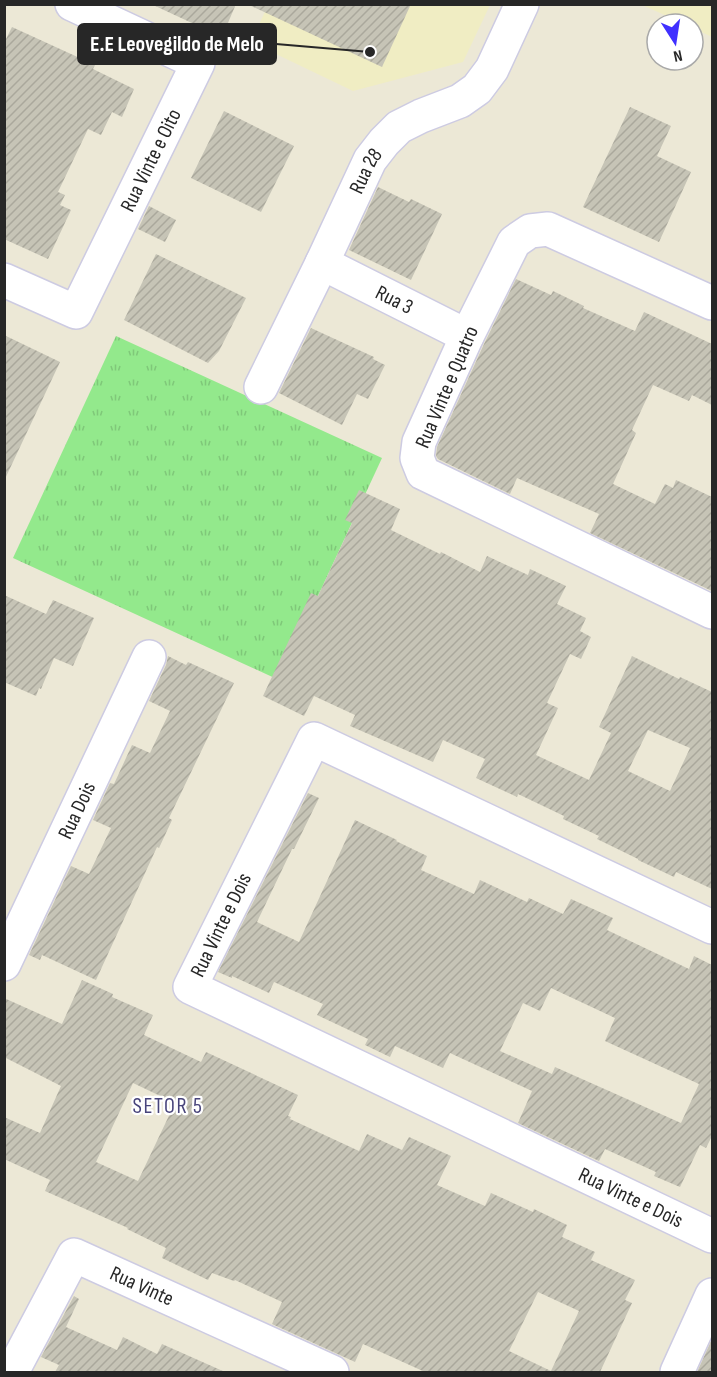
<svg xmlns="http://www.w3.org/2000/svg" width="717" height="1377" font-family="'Sofia Sans Condensed',sans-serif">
<defs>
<pattern id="park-tufts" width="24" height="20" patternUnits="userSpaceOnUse" patternTransform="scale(1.5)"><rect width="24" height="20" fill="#93e98c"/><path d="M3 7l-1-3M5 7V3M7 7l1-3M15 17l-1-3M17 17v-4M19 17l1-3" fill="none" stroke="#7fc879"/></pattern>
<pattern id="building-hatch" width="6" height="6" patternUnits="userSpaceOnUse" patternTransform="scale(1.5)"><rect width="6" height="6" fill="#c6c4b6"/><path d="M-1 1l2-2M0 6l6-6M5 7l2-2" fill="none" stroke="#aaa89c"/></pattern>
</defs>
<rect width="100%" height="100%" fill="#ece8d6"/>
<!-- education -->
<g fill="#f0edc3">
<polygon points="268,5 490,5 463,62 353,91 251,42"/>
<polygon points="642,5 712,5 712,37 693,28 693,24 685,24"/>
</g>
<!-- park -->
<polygon fill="url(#park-tufts)" points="116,336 382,458 279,680 13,558"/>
<!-- building -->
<g fill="url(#building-hatch)" fill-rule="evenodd">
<polygon points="151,4 236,4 222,37"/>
<polygon points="247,4 411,4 382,67"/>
<polygon points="12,27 95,65 93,69 134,89 122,117 112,112 101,135 88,129 58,192 65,195 60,205 71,210 48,259 4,239 4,43"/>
<polygon points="630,107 671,126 657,156 691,172 659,242 583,207"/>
<polygon points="224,111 294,146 261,212 191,178"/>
<polygon points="378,187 409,202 411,199 442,214 411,280 349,250"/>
<polygon points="149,206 176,220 165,242 138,229"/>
<polygon points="156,254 246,298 219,351 208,363 124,320"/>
<polygon points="516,279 551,295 553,291 584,306 583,308 635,331 644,312 712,344 712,405 692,395 689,401 653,385 632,430 636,433 613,484 655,504 665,484 673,488 676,480 712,497 712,591 590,533 599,514 517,478 510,494 438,459 436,456 437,447 484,344"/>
<polygon points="311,328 374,357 373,359 385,365 368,399 357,394 342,425 279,393"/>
<polygon points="4,335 60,362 4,481"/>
<path d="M359,490L400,509L391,530L440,554L441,552L480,572L487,556L528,575L530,569L566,586L557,604L586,618L580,631L591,637L581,659L570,654L547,703L558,708L536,755L589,780L611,733L599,727L632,656L679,679L680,677L712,692V889L676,872L674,877L638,860V859L597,839L599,836L563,819L564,816L518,794L517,797L476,778L485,759L443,740L433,762L350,726L355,715L314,696L304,716L263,696L311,593L318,596L352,523L345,520ZM648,730L690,748L670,791L628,771Z"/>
<polygon points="4,595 46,614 53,600 94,618 73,666 54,658 41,689 39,688 36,696 4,682"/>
<polygon points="168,656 186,665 188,662 234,683 169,818 172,820 159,848 157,847 96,980 42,955 40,960 29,955 71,866 89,874 111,828 93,820 110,783 114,784 132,745 150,753 170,711 149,701 166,665"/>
<path d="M308,793L319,798L294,849H292L257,922L299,942L355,820L397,840L396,841L427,856L421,870L474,894L480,880L527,902L529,898L563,914L571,899L613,918L607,930L689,969L694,956L712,965V1136L706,1148L700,1145L680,1187L654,1176L656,1172L605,1149L599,1161L518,1123L532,1091L450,1053L443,1068L395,1046L390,1057L365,1045L368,1039L317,1015L323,1004L274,982L269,993L232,976V978L218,972ZM551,988L615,1018L605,1041L699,1084L681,1123L555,1067L552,1074L500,1051L523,1003L540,1011Z"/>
<path d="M82,980L113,994L112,997L153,1015L144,1035L201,1062L206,1052L298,1095L288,1116L291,1117L290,1119L359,1151L367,1134L402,1150L409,1137L451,1156L437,1185L485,1206L491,1193L533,1212L534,1209L567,1225L562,1237L595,1252L591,1260L635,1280L625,1300L632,1303L600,1372H425L363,1344L355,1362L272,1324L282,1302L235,1280L234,1281L212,1273L208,1280L162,1258L166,1248L127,1229L128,1228L45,1191L50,1180L4,1159V1117L40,1133L61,1086L4,1057V998L62,1024ZM133,1083L175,1103L138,1181L96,1162ZM538,1292L579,1311L551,1371L509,1351Z"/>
<polygon points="74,1296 79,1299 66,1327 117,1350 123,1337 157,1354 162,1344 225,1372 55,1372 59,1365 41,1357"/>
<polygon points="712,1339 712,1372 697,1372"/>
</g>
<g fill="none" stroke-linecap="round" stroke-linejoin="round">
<defs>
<g id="minor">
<path id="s1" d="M322,263L467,336"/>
<path id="s2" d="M4,280L76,312L198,63L72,4"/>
<polyline points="712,303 548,229 530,231 514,242 467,336 419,442 417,458 423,473 712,612"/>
<path id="s3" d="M261,387L322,263L370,160L384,142L399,127L421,116L460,101L477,89L492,69L522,4"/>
<path id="s4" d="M712,927L314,739L190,987L712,1236"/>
<path id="s5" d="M4,964L149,657"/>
<path id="s6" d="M12,1372L74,1255L332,1372"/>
<polyline points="677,1372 712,1295"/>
</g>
</defs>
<!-- minor casing -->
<use href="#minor" stroke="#cdcbe2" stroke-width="36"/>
<!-- minor -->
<use href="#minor" stroke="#fff" stroke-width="33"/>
</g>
<g text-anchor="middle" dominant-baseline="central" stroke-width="4.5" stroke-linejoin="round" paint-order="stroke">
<!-- street labels -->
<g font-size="21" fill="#272727" stroke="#fff">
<text stroke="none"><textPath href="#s2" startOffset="248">Rua Vinte e Oito</textPath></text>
<text stroke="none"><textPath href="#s3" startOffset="240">Rua 28</textPath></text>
<text stroke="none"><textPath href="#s1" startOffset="81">Rua 3</textPath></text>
<text transform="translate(447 387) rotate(-67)">Rua Vinte e Quatro</text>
<text stroke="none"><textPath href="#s5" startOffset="170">Rua Dois</textPath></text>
<text transform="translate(221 925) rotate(-64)">Rua Vinte e Dois</text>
<text stroke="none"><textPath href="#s4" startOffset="1206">Rua Vinte e Dois</textPath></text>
<text stroke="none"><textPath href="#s6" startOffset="207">Rua Vinte</textPath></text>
</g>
<!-- neighbourhood labels -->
<g font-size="22" letter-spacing="1.5" fill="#48447b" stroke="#fff">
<text x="168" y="1106">SETOR 5</text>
</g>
</g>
<!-- callouts -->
<path fill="none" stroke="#272727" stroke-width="2" d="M370 52L276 44"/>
<circle fill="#272727" stroke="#fff" stroke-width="2" cx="370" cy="52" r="6"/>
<rect fill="#272727" stroke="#272727" stroke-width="2" x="78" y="24" width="198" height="40" rx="6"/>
<g font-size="22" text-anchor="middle" font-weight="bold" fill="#fff">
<text x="177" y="51">E.E Leovegildo de Melo</text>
</g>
<!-- border -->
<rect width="717" height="1377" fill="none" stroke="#272727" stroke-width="12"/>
<!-- north arrow -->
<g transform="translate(675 42) rotate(168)"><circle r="28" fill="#ffffff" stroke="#a9a9a9" stroke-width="1.5"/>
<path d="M0-4.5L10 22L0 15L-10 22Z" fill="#4030ff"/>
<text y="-9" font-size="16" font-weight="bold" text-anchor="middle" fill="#272727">N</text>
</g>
</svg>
